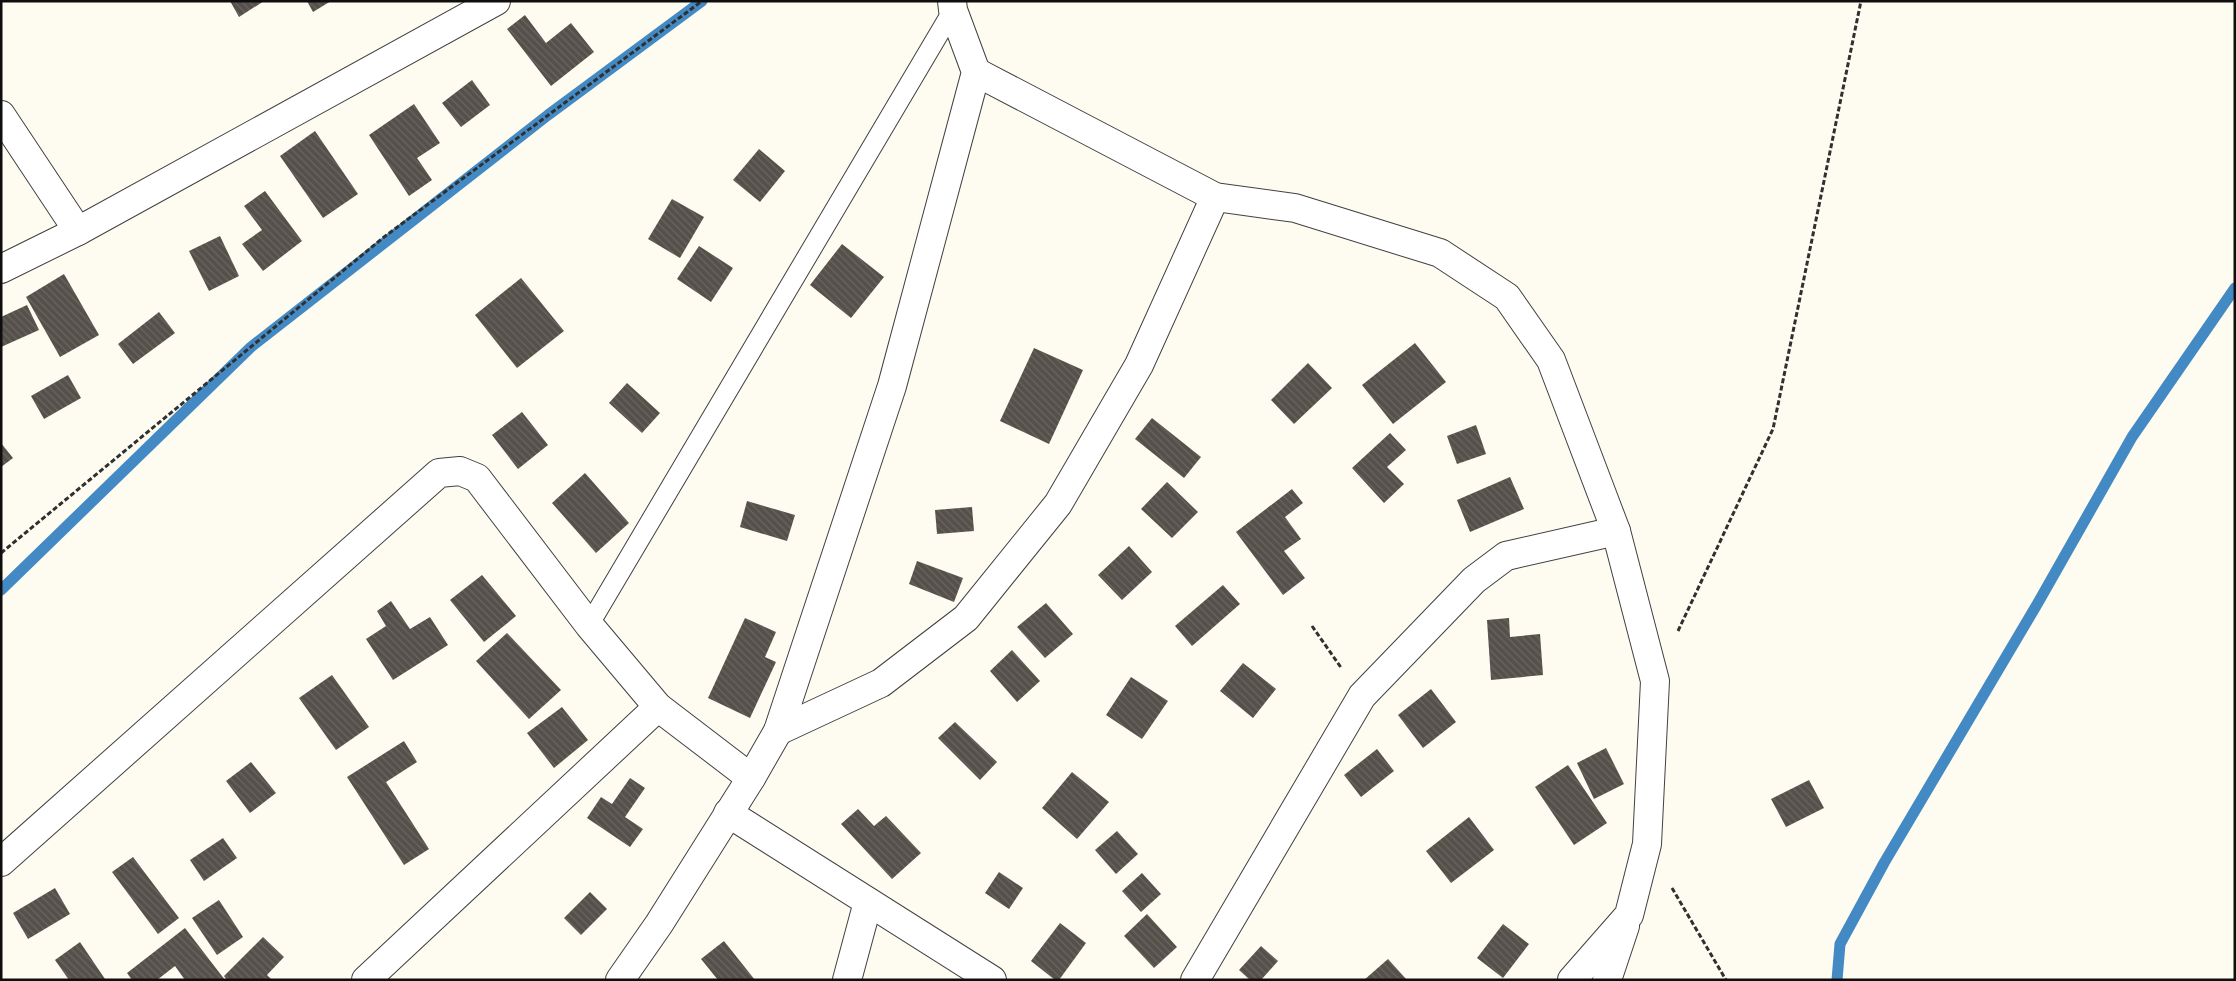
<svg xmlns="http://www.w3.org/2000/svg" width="2236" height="981" font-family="'PT Serif',serif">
<defs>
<pattern id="building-back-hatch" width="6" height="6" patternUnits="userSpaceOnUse" patternTransform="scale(1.25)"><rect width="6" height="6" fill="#56504b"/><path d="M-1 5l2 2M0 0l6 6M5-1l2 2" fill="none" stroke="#696561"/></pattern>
</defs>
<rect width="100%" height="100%" fill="#fefcf0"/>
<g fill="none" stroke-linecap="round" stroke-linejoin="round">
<!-- stream -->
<g stroke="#438ac5" stroke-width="11">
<polyline points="1,590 251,347 548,115 702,1"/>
<polyline points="1837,980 1840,944 1884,863 2039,601 2132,437 2235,288"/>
</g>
</g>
<!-- building -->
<g fill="url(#building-back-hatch)">
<polygon points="230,1 264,1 239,17"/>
<polygon points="307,1 331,1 313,12"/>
<polygon points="525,15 546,43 571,23 594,52 551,86 507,29"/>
<polygon points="472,80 490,105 461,127 442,103"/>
<polygon points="414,104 440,143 417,158 432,180 409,196 369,135"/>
<polygon points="315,131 358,194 323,218 280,156"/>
<polygon points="759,149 785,171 760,202 733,180"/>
<polygon points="265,191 302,241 263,271 242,244 262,230 244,206"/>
<polygon points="672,199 704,217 680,258 648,239"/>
<polygon points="220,236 239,276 209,291 189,251"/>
<polygon points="842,244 884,277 851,318 810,285"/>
<polygon points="699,246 733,268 711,302 677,279"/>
<polygon points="64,274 99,335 60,357 26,297"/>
<polygon points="521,278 564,331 517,368 475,315"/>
<polygon points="27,305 39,330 1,347 1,317"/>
<polygon points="159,312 175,333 133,364 118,344"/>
<polygon points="1415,343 1446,382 1393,424 1362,385"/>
<polygon points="1034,348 1083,370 1049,444 1000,421"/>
<polygon points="1308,363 1332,388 1294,424 1271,400"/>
<polygon points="68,375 81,398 44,419 31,396"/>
<polygon points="627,383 660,413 642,433 609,403"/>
<polygon points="522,412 548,445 518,469 492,435"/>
<polygon points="1152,418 1201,457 1184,478 1135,439"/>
<polygon points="1476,425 1486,454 1457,464 1447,436"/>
<polygon points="1390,433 1406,450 1387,467 1404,484 1384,503 1352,468"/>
<polygon points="1,443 13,458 1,467"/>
<polygon points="585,473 629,523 596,553 552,503"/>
<polygon points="1510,477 1524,509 1470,532 1457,500"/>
<polygon points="1167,482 1198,512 1172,538 1141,509"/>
<polygon points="1292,489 1303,503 1285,517 1301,539 1284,551 1305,578 1283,595 1236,532"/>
<polygon points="747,501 795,515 787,541 740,527"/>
<polygon points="972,507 974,531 937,534 935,510"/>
<polygon points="1129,546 1152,572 1122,600 1098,575"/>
<polygon points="917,561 963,578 954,602 909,584"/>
<polygon points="482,575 516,616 484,642 450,600"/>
<polygon points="1223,585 1240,604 1192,646 1175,626"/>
<polygon points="391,601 410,629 430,617 448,645 393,680 366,639 386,626 377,611"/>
<polygon points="1046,603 1073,634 1045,658 1017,627"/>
<polygon points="745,618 776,632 765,657 776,662 750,718 708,698"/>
<polygon points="1509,618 1510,637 1540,634 1543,675 1491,680 1487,620"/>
<polygon points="507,633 561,690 529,719 476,661"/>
<polygon points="1012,650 1040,681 1017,702 990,671"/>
<polygon points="1243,663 1276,689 1253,718 1220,691"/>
<polygon points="332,675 369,727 336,750 299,698"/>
<polygon points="1131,677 1168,701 1142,739 1106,715"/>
<polygon points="1431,689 1456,722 1423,748 1398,715"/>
<polygon points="562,707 588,740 554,768 527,733"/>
<polygon points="955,722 997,762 980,780 938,738"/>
<polygon points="404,741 417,762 386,782 429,849 404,865 347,777"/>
<polygon points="1606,748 1624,784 1594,799 1577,763"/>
<polygon points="1377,749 1394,771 1361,797 1344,775"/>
<polygon points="251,762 276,793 250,813 226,781"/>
<polygon points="1568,765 1607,823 1574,845 1535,787"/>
<polygon points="1072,772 1109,802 1077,839 1042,808"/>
<polygon points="630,778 645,788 625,817 643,829 630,847 587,818 601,797 612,804"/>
<polygon points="1809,780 1824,808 1786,827 1771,799"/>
<polygon points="858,809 874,826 886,816 921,853 892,879 841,824"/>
<polygon points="1469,817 1494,850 1451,883 1426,851"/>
<polygon points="1117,831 1138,854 1116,874 1095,850"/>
<polygon points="223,838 237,858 204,881 190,860"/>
<polygon points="133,857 179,918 158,934 112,872"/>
<polygon points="999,872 1023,888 1009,909 985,893"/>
<polygon points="1142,873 1161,894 1141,912 1122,891"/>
<polygon points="55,888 70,914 28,939 13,913"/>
<polygon points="590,892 607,909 581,935 564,918"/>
<polygon points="219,900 243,937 217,955 192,918"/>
<polygon points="1147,914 1177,947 1154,968 1124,936"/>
<polygon points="1060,923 1086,943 1059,980 1055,980 1031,961"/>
<polygon points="1503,924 1529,944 1503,978 1477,958"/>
<polygon points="185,928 225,980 185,980 175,966 157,980 132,980 127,973"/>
<polygon points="263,937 284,957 267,975 272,980 227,980 224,976"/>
<polygon points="724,941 755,980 718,980 701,959"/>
<polygon points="80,942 105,979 104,980 69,980 55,960"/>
<polygon points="1261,946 1278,961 1261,980 1250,980 1239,970"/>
<polygon points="1388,959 1407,980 1364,980"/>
</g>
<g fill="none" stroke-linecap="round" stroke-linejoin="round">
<defs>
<polyline id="service" points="589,625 953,10"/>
<g id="minor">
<polyline points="976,72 1215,197 1295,208 1440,253 1507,297 1551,360 1616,531 1655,681 1647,844 1629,915 1572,980"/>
<polyline points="1,115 78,231"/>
<polyline points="1,269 78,231 496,1"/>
<polyline points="778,731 881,683 966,618 1058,504 1139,365 1215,197"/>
<polyline points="728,813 992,980"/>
<polyline points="1,862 439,473 460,471 477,478 589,625 658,707 751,778"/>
<polyline points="366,980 658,707"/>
<polyline points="620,980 659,924 751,778 778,731 892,386 976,72 953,10 952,1"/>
<polyline points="847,980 868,902"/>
<polyline points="1195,980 1362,696 1474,580 1506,556 1616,531"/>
<polyline points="1607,980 1625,926"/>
</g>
</defs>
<!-- service casing -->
<use href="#service" stroke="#414141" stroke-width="21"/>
<!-- minor casing -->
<use href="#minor" stroke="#414141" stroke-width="30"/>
<!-- path -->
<g stroke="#303030" stroke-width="3" stroke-dasharray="5 2.5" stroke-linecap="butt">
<polyline points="1,553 384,237 702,1"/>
<polyline points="1312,626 1342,669"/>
<polyline points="1678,631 1773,429 1861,1"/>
<polyline points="1672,888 1726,980"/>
</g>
<!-- service -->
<use href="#service" stroke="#fff" stroke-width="19"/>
<!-- minor -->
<use href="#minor" stroke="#fff" stroke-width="28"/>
</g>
<!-- border -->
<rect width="2236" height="981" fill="none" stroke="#0e0e0e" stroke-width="5"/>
</svg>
